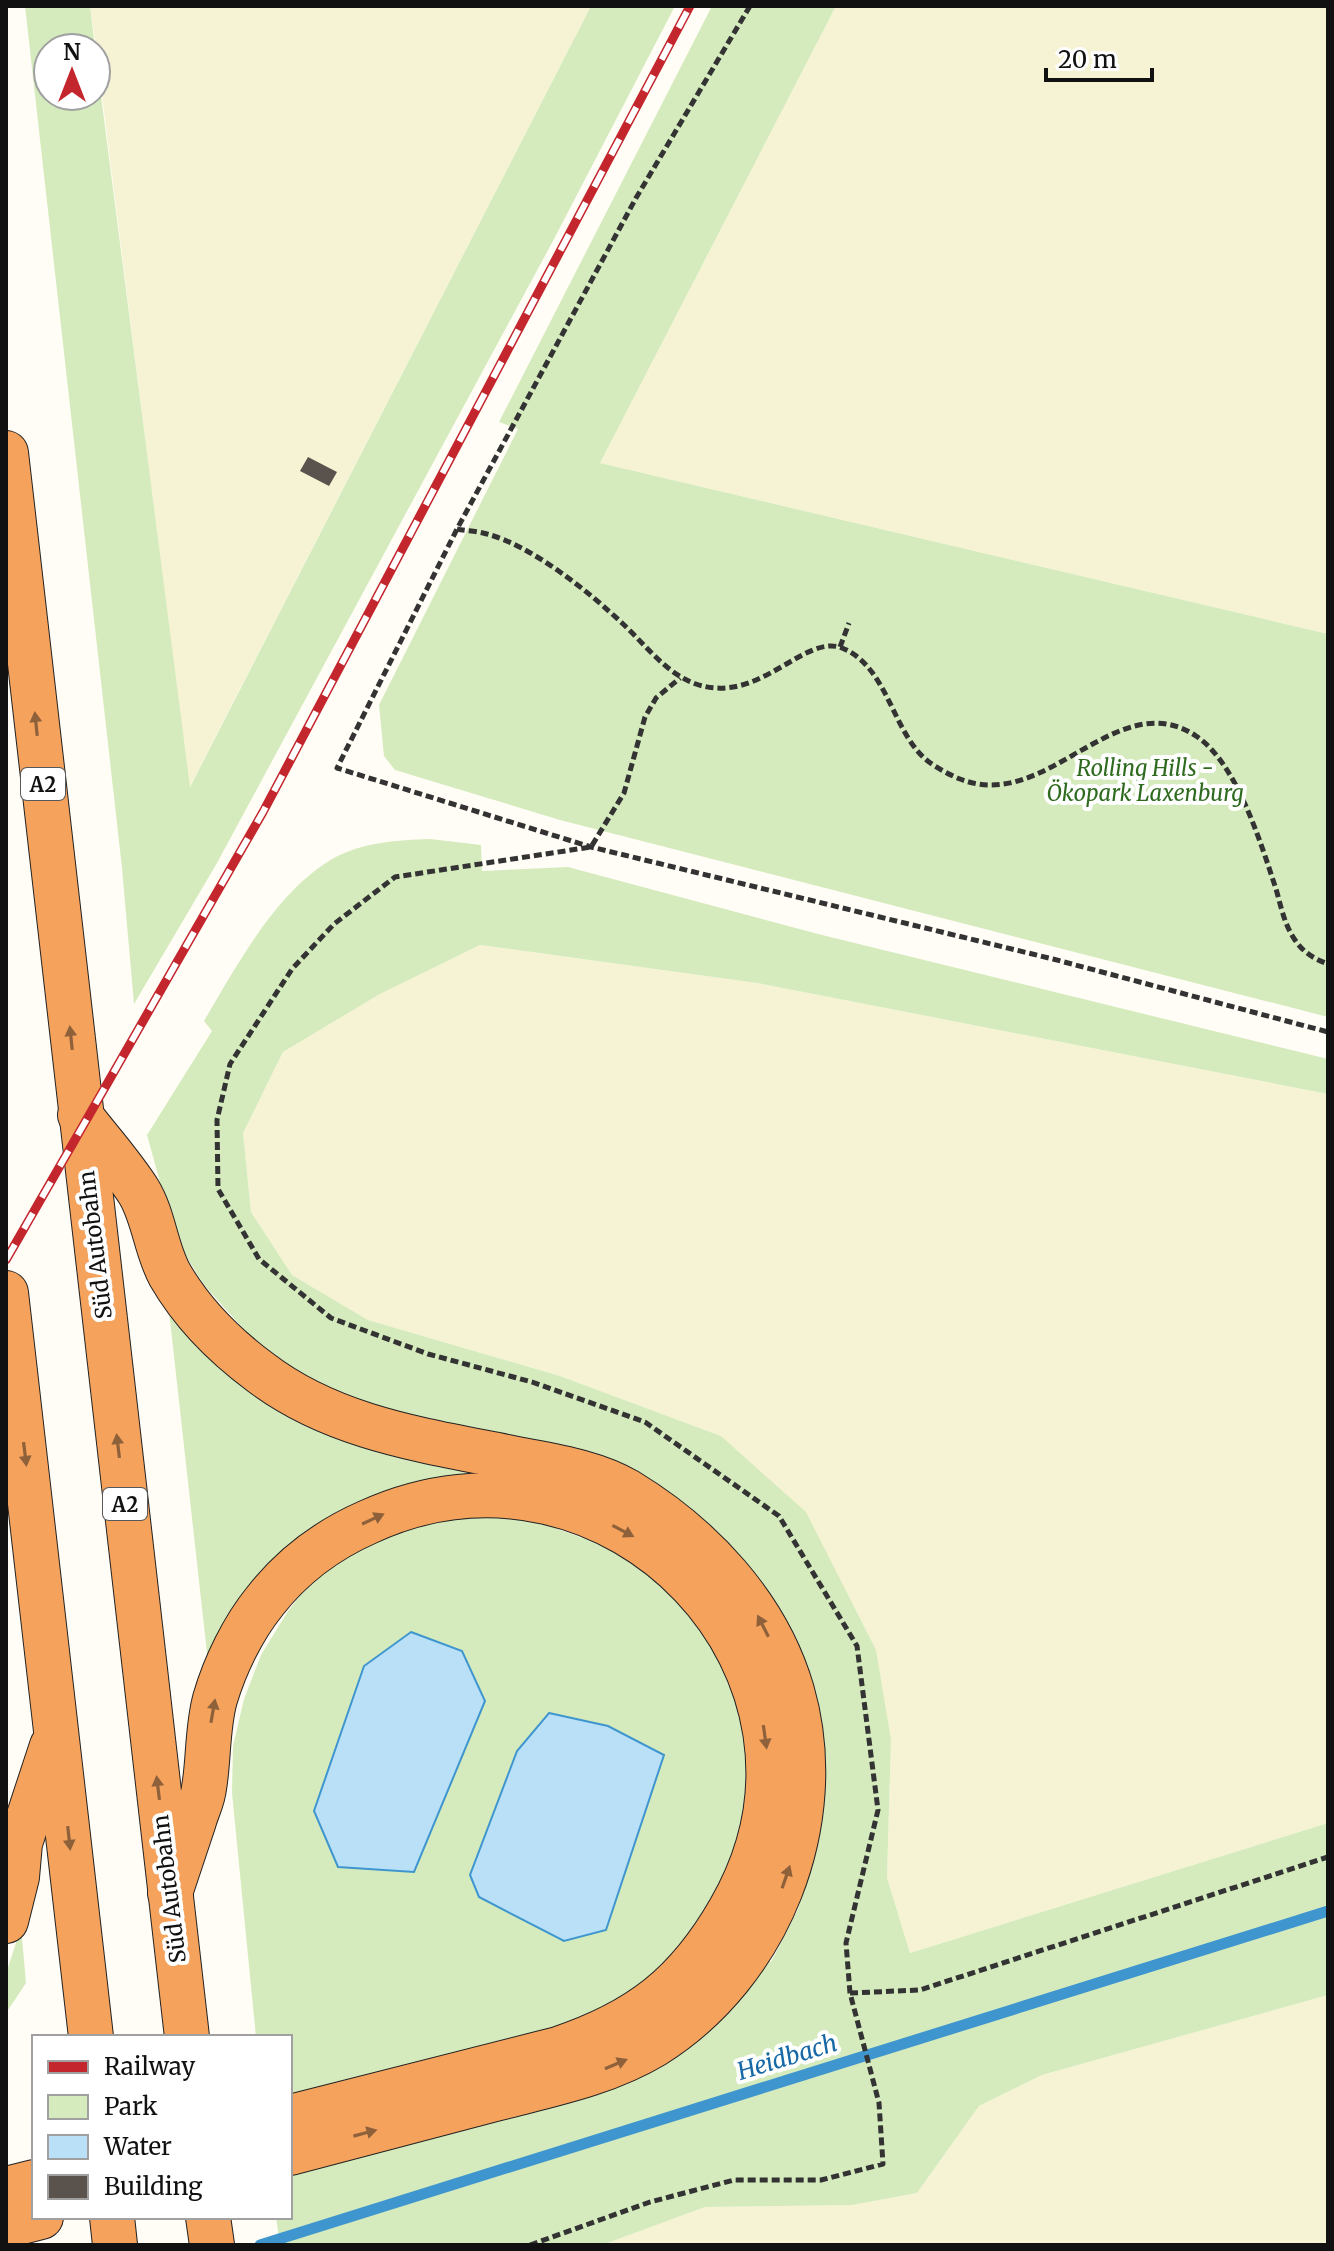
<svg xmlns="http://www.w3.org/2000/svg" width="1334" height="2251" font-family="Merriweather,serif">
<rect width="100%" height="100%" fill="#fffdf5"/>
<!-- farmland -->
<g fill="#f6f3d4">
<polygon points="90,6 591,6 189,788 96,48"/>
<polygon points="836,6 1328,6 1328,634 600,463"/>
<polygon points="480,945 757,983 1328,1094 1328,1823 910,1953 887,1878 891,1740 721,1436 560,1376 368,1320 292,1275 251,1212 243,1133 283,1052 380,994"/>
<polygon points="1328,1995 1328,2245 602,2245 705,2207 852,2205 917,2193 979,2106 1042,2075"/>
</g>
<!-- green -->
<g fill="#d5ebbd">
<polygon points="25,6 90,6 95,48 48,48 48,96 96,96 96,57 190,787 591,6 675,6 554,239 217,863 134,1004 122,868"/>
<polygon points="712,6 836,6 600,463 1328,634 1328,1017 560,820 395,770 384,756 379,705 518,429 499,422"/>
<path d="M430,839L481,845L482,871L568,867L818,934L1328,1059V1094L757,983L480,945L380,994L283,1052L243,1133L251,1212L292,1275L368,1320L560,1376L721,1436L806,1512L876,1650L891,1740L887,1878L910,1953L1328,1823V1995L1042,2075L979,2106L917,2193L852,2205L705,2207L602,2245H280L276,2217H290V2175L574,2102L622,2083L767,1960L771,1962L798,1909L813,1860L796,1645L372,1408L300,1374L249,1335L204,1285L176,1240L147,1135L212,1031L204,1021C237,965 277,890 334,858C363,842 398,840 430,839Z"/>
<polygon points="167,1293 183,1319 501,1476 440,1478 381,1494 329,1519 208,1662"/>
<polygon points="515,1513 620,1552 691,1610 732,1683 748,1752 744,1836 684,1954 593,2019 290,2099 290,2037 256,2037 232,1793 233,1746 244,1699 261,1655 288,1611 315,1577 359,1544 443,1516"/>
<polygon points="21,1927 26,1983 6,2013 6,1974"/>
</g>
<!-- water -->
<g fill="#b9e0f7" stroke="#3f96cf" stroke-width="2">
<polygon points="411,1632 462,1651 485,1701 414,1872 338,1867 314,1811 364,1666"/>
<polygon points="549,1713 608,1726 664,1755 606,1930 564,1941 479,1897 470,1875 517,1751"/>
</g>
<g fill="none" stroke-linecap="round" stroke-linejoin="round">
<!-- stream -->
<polyline stroke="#3f96cf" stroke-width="11" points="260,2245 1328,1911"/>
</g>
<!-- building -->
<polygon fill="#5a524d" points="308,457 337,472 329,486 300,471"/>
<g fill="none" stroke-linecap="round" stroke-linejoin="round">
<defs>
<g id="motorway">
<polyline points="6,453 187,2037"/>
<path d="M80,1115C99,1140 122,1165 139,1192C154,1217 156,1250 170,1275C192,1313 225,1346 260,1372C334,1429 428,1441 517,1459C553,1466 595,1472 627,1491C701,1536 767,1605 792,1691C830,1822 769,1973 654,2045C606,2074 549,2085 495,2099C427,2117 358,2135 290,2153"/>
<polyline points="6,1293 91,2037"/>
<path d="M170,1893C178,1869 186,1845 194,1821C197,1810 203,1799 204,1788C209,1759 207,1728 215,1699C225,1665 243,1628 265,1601C293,1565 327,1540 368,1522C611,1410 867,1673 730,1910C687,1985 639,2022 558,2049L290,2117"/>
<polyline points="6,1921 17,1877 20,1843 52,1746"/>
<polyline points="6,2189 34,2182"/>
<polyline points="112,2217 115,2245"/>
<polyline points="208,2217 212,2245"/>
<polyline points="6,2226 41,2217"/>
</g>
</defs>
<!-- motorway casing -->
<use href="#motorway" stroke="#222" stroke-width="46"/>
<!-- path -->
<g stroke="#333" stroke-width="5" stroke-dasharray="8 4" stroke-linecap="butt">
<polyline points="750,6 636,198 457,529 337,768 591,847 1053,959 1328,1032"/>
<path d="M457,529C466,531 477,531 487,534C532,546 588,591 622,623C645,644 665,673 696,684C759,706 804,633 842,648C889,667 892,734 929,762C937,768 950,775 960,779C1047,814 1116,683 1196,736C1237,763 1261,844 1276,889C1281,906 1284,924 1295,940C1303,952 1314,959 1328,964"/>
<polyline points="840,647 849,623"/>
<polyline points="850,1993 920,1990 1328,1857"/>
<polyline points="530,2245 650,2202 734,2180 821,2180 883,2164 879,2103 850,1993 846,1943 878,1810 857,1646 779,1516 645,1422 532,1382 428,1354 331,1318 259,1259 218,1189 217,1120 230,1064 292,969 334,924 395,877 591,847 624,793 645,717 656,698 680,678"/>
</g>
<!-- motorway -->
<use href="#motorway" stroke="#f5a25d" stroke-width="44"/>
<defs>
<polyline id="rail" points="6,1260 263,812 690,6"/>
</defs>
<!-- rail casing -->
<use href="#rail" stroke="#c4262e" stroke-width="9"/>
<!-- rail -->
<use href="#rail" stroke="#fff" stroke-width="6" stroke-dasharray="18" stroke-linecap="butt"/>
</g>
<!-- one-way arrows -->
<defs><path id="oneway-solid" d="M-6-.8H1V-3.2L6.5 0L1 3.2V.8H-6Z" transform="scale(2)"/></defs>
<g fill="#8e613b">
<use href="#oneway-solid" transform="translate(36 724) rotate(-96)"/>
<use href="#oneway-solid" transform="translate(71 1038) rotate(-96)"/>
<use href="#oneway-solid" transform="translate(118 1446) rotate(-97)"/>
<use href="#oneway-solid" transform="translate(25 1454) rotate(83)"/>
<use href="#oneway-solid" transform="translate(373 1519) rotate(-25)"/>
<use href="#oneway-solid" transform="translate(623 1531) rotate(28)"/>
<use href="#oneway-solid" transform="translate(763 1626) rotate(-117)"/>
<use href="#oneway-solid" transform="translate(213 1711) rotate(-80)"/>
<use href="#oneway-solid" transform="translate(765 1737) rotate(82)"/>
<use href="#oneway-solid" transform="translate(158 1788) rotate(-97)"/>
<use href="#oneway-solid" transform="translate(69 1838) rotate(84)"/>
<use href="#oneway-solid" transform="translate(786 1877) rotate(-71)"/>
<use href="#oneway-solid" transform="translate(616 2064) rotate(-23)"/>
<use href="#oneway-solid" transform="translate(365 2133) rotate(-15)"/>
</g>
<g text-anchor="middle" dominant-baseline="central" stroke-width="8" stroke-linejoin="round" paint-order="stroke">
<!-- shield labels -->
<g fill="#fff" stroke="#585858" stroke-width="2">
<rect x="21" y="768" width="44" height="32" rx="6"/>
<rect x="103" y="1488" width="44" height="32" rx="6"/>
</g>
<g font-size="20" font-weight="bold" fill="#111">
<text x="43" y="784">A2</text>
<text x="125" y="1504">A2</text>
</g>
<!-- park labels -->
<g font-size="22" font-style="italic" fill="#2f6b1f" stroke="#fff">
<text x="1145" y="768">Rolling Hills -<tspan x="1145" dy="25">Ökopark Laxenburg</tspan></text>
</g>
<!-- street labels -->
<g font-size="22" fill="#111" stroke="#fff">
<text transform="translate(95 1245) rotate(-97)">Süd Autobahn</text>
<text transform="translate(169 1889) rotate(-97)">Süd Autobahn</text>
</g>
<!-- water labels -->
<g font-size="24" font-style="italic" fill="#1768a6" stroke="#fff">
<text transform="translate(787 2057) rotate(-17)">Heidbach</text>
</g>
</g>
<!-- border -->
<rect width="1334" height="2251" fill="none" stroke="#111111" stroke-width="16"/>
<!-- legend -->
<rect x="32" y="2035" width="260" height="184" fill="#ffffff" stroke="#a0a0a0" stroke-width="2"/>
<rect x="48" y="2061" width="40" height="12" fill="#c4262e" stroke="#a0a0a0" stroke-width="2"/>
<text x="104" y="2075" font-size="24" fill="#111111">Railway</text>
<rect x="48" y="2095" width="40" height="24" fill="#d5ebbd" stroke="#a0a0a0" stroke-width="2"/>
<text x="104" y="2115" font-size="24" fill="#111111">Park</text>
<rect x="48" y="2135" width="40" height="24" fill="#b9e0f7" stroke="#a0a0a0" stroke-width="2"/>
<text x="104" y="2155" font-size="24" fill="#111111">Water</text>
<rect x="48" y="2175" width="40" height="24" fill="#5a524d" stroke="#a0a0a0" stroke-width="2"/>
<text x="104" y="2195" font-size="24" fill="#111111">Building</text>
<!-- north arrow -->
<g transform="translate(72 72)"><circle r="38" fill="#ffffff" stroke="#a0a0a0" stroke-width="2"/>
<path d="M0-6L14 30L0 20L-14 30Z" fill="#c4262e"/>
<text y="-12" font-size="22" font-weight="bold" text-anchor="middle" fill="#111111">N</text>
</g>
<!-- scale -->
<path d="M1046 68v12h106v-12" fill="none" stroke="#111111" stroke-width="4"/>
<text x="1058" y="68" font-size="24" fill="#111111" stroke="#ffffff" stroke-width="6" paint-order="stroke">20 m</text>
</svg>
